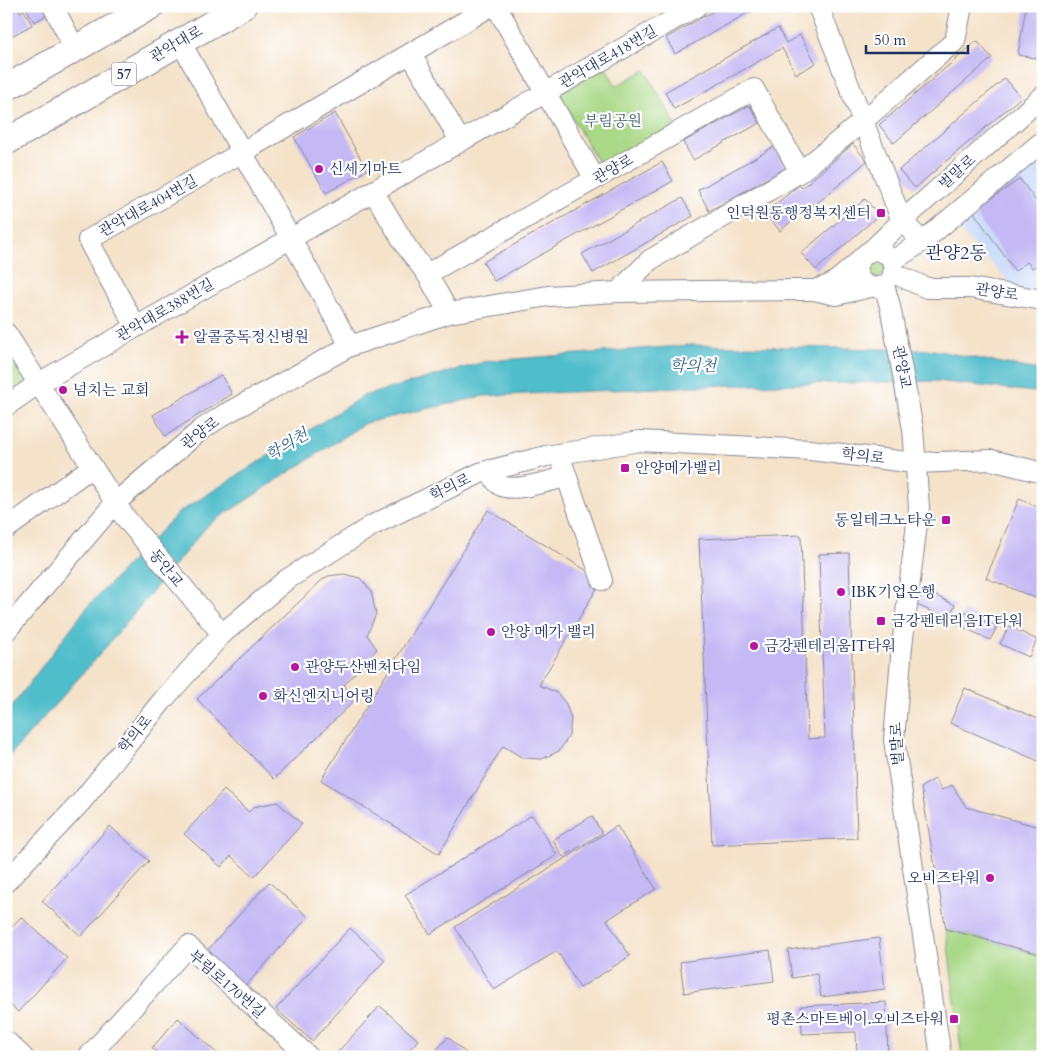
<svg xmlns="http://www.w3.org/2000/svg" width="1049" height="1063" font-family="Cardo,'Noto Serif KR',serif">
<rect width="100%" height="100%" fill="#fff"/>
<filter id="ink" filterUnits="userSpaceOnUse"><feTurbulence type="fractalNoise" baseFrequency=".02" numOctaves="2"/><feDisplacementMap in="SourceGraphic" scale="10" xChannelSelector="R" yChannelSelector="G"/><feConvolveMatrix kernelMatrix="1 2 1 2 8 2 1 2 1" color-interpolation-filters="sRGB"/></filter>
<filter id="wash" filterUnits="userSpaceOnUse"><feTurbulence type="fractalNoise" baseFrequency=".0096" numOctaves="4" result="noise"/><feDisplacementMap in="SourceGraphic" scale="20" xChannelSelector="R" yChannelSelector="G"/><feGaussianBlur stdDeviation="1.12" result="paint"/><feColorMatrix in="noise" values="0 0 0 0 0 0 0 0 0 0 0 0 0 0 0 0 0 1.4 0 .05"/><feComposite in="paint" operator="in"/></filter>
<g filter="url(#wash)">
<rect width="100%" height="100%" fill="#f4e2c9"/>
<!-- built -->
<polygon fill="#cadcf9" points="1043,156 1043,298 1018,291 955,226"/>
<!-- green -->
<g fill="#a9d886" stroke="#628472">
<polygon points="606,68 616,86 645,70 676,125 607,163 597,161 561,98 562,91"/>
<polygon points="873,259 882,261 885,268 883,275 880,278 869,277 865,266"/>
<polygon points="6,345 28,380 6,400"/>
<polygon points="946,929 1043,955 1043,1057 962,1057"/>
</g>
<!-- water -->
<polygon fill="#50bdca" stroke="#367694" points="692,345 933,350 1043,371 1043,393 937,381 699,386 484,396 365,423 208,525 100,654 6,760 6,714 87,607 178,513 363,396 488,361"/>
<g id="blocks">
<!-- building -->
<g fill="#c4b9f4">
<polygon points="6,6 17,6 20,12 24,10 32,25 6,39"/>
<polygon points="25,6 46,6 50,14 34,22"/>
<polygon points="722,6 760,6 675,54 666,38"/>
<polygon points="1026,6 1043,6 1043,47 1041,59 1018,55"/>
<polygon points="778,28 786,43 800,35 816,63 796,74 782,48 674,109 665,92"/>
<polygon points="977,41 992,58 894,143 879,125"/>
<polygon points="1005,78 1021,97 915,188 899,170"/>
<polygon points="748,106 750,106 760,123 693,160 683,142"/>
<polygon points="335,113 367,170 326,193 294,137"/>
<polygon points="853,144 867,161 814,206 812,203 780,231 765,213 799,185 802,188"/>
<polygon points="774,147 786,168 709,211 698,190"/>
<polygon points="662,162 673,181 494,281 483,262"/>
<polygon points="1020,179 1043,211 1043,261 1032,268 1027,262 1015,271 973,211"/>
<polygon points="682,198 693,216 593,273 582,254"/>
<polygon points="865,199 879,215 816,270 801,253"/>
<polygon points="221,375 232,394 165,436 153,415"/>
<polygon points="1019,499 1043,509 1043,601 986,578"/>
<polygon points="488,510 602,580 539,685 557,693 566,704 571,719 569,736 559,751 542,759 523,758 503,746 439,854 321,780"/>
<polygon points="801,535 808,739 825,738 819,554 849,553 857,838 712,845 699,539"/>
<polygon points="344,574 360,578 371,591 376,614 367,635 377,649 344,685 353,702 274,779 197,699 321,581 328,576"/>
<polygon points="924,590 955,605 948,619 917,605"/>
<polygon points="964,611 997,627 990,640 957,624"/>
<polygon points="1009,626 1037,640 1029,657 1000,644"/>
<polygon points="965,688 1043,721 1043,763 950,723"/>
<polygon points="935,779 942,790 952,785 966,807 1043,828 1043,955 946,929 921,787"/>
<polygon points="224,790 249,812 253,807 277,802 302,824 254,877 231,856 221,867 184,834"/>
<polygon points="532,815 557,855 430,934 405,895"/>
<polygon points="592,816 602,833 563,857 553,840"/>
<polygon points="110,826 149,861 81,936 42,901"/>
<polygon points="617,826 656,889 607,920 630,956 580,988 557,951 494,990 455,927"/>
<polygon points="269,882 308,917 241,991 202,956"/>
<polygon points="21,917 67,958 18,1012 6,1001 6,933"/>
<polygon points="350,928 385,960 312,1041 276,1009"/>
<polygon points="879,938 885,989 821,997 817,974 792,978 788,950"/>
<polygon points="770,950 774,981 684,993 680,962"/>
<polygon points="886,1002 888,1057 857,1057 856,1032 802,1034 801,1006"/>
<polygon points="380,1006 418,1040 403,1057 333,1057"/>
<polygon points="178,1018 221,1057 162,1057 152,1048"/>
<polygon points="448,1037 470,1057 430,1057"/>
</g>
</g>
</g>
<g filter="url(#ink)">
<use href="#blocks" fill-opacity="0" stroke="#888894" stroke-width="1"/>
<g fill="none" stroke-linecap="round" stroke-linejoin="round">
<defs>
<g id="minor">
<polyline points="53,6 75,49"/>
<polyline points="496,6 595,179"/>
<polyline points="818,6 902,221 922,242"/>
<path d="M180,41C236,143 295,244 350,346"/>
<polyline points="411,54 460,141"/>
<polyline points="373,191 406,246 427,274"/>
<polyline points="872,250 902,221 1043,96"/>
<polyline points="892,261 922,242 1043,141"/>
<path d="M857,263C855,278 864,289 880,287"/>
<polyline points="893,273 927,288 970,288 1043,300"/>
<polyline points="884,285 890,306 913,429 919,507 902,646 894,740 941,1057"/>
<path d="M814,290C820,288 828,286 833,283C841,278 848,271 855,265C864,256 869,245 884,253"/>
<polyline points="618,292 650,260 800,172 862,122 955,41 962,6"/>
<polyline points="449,313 427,274 754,89 800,172"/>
<polyline points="136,327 88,240 241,153 491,6"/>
<polyline points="6,333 124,516 222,634"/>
<polyline points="6,406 39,383 136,327 697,6"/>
<polyline points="559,454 602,580"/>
<path d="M490,470C493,477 497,486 505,487C521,491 550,480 567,477"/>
<polyline points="6,529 92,467"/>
<polyline points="6,631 115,503 202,429 227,413 350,346 449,313 548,296 618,292 800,290 814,290 836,295 870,287"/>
<polyline points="6,882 81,802 163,700 222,634 286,580 373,525 480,473 546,456 640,441 810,450 915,463 991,460 1043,473"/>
<polyline points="6,1041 23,1057"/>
<polyline points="88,1057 188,946 309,1057"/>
</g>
<g id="major">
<polyline points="6,88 151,6"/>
<polyline points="6,142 243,6"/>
</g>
</defs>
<!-- minor casing -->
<use href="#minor" stroke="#888894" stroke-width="22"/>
<!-- major casing -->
<use href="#major" stroke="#888894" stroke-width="28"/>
<!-- minor -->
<use href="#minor" stroke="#fff" stroke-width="20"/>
<!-- major -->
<use href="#major" stroke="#fff" stroke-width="26"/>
</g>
</g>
<!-- markers -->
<g fill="#b5179e" stroke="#fff" stroke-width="2">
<circle cx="319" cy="169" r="5"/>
<rect x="876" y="208" width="10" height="10" rx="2.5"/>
<path d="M179.5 329.5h5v5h5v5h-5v5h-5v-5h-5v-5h5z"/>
<circle cx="63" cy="390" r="5"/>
<rect x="620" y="463" width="10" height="10" rx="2.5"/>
<rect x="941" y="515" width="10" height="10" rx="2.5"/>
<circle cx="841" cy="592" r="5"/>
<rect x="876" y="616" width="10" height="10" rx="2.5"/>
<circle cx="491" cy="632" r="5"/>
<circle cx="754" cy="646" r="5"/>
<circle cx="295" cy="667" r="5"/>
<circle cx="263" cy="696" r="5"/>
<circle cx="990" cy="878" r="5"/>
<rect x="949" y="1014" width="10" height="10" rx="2.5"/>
</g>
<g text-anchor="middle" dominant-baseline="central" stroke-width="4.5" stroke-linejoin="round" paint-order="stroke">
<!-- shield labels -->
<rect fill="#fff" stroke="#5f6d8e" stroke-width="1" x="111.5" y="62.5" width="25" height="23" rx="4"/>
<g font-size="14" font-weight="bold" fill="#1b2f5e">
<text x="124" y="74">57</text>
</g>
<!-- street labels -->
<g font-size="15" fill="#1b2f5e" stroke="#fff">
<text transform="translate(176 44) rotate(-30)">관악대로</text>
<text transform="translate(608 57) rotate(-30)">관악대로418번길</text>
<text transform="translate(613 169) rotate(-30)">관양로</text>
<text transform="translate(957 172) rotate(-42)">벌말로</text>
<text transform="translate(148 206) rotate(-29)">관악대로404번길</text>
<text transform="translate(997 292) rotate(9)">관양로</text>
<text transform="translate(165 310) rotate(-30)">관악대로388번길</text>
<text transform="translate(902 367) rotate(79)">관양교</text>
<text transform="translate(200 433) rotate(-37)">관양로</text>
<text transform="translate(863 456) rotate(7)">학의로</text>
<text transform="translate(450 487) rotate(-26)">학의로</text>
<text transform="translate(166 568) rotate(51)">동안교</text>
<text transform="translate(135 734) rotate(-51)">학의로</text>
<text transform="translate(897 744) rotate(-93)">벌말로</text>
<text transform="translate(227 984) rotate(41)">부림로170번길</text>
</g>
<!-- park labels -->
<g font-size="15" fill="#46626a" stroke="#fff">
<text x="613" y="121">부림공원</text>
</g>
<!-- poi labels -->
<g font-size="15" fill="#1b2f5e" stroke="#fff" text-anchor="start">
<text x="329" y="169">신세기마트</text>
<text x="871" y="213" text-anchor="end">인덕원동행정복지센터</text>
<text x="193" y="337">알콜중독정신병원</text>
<text x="73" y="390">넘치는 교회</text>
<text x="635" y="468">안양메가밸리</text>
<text x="936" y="520" text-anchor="end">동일테크노타운</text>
<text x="851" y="592">IBK기업은행</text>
<text x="891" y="621">금강펜테리음IT타워</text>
<text x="501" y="632">안양 메가 밸리</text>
<text x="764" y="646">금강펜테리움IT타워</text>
<text x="305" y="667">관양두산벤처다임</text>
<text x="273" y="696">화신엔지니어링</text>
<text x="980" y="878" text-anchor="end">오비즈타워</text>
<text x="944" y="1019" text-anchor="end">평촌스마트베이.오비즈타워</text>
</g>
<!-- water labels -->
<g font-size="16" font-style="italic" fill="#2e6184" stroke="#fff">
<text x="693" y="366">학의천</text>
<text transform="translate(287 445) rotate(-31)">학의천</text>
</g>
<!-- quarter labels -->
<g font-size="18" fill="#1b2f5e" stroke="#fff">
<text x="956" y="253">관양2동</text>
</g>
</g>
<!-- margin -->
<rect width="1049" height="1063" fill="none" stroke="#fff" stroke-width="25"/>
<!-- scale -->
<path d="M866 45v8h102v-8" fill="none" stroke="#1b2f5e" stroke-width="2.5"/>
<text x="874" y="45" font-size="15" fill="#1b2f5e" stroke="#ffffff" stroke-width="4" paint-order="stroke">50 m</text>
</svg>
